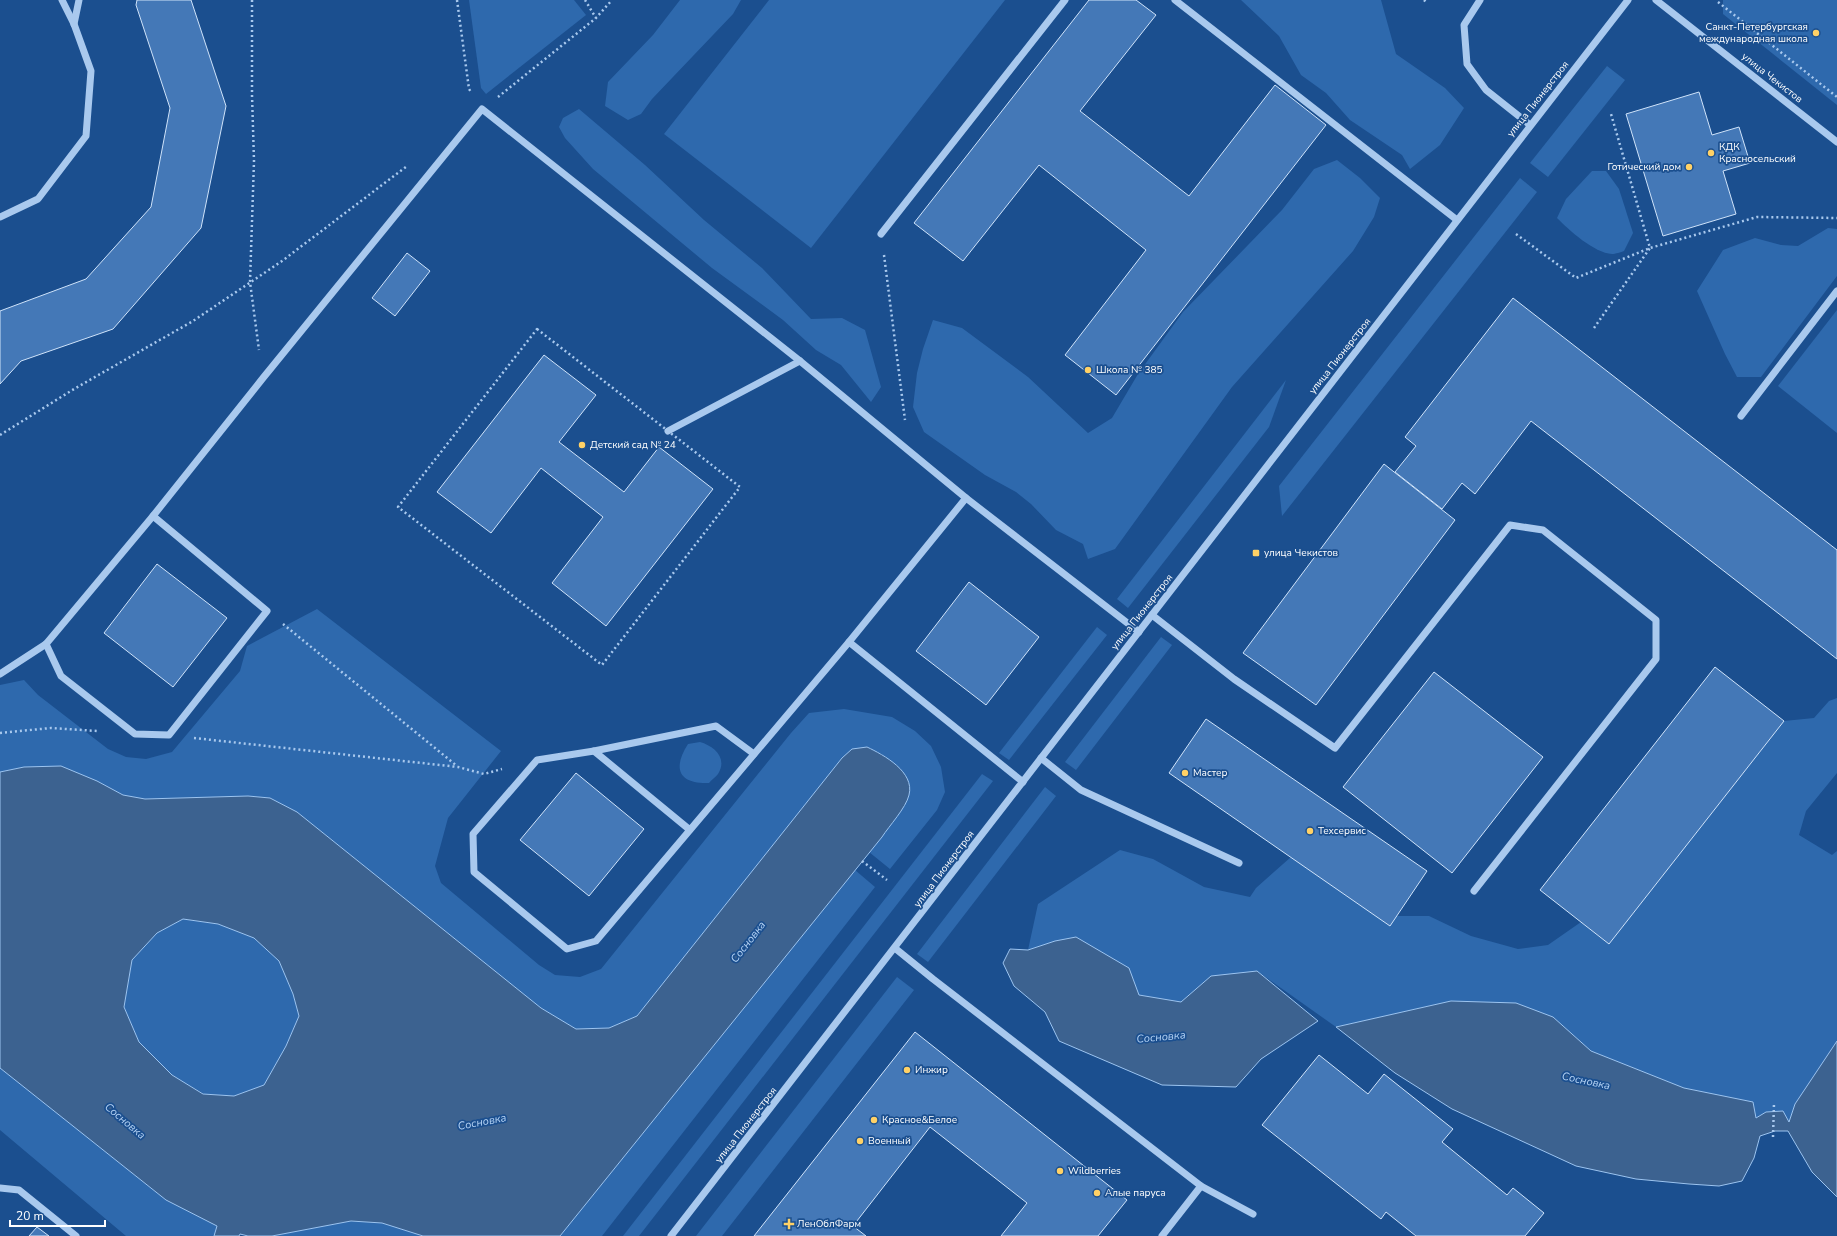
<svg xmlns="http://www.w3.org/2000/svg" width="1837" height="1236" font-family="'Nunito Sans',sans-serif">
<rect width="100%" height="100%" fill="#1b4f8f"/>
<!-- green -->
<g fill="#2e69ad">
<polygon points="469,0 574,0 586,15 486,94 481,88"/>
<polygon points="680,0 741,0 733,14 652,99 641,114 628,120 605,106 608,82 653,35"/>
<polygon points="769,0 1005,0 811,248 664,134"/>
<polygon points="1241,0 1381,0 1396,54 1445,88 1464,108 1440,145 1410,169 1402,155 1350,120 1326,93 1301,75 1279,36"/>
<polygon points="1723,0 1837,0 1837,105 1723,14"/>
<polygon points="1607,66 1625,80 1548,177 1530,163"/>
<polygon points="579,109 645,165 704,220 762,268 811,319 842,318 865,330 881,387 871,402 841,365 816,350 783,320 712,268 593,169 565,138 559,127 563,118"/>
<polygon points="1337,160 1360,178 1380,198 1374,217 1353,251 1232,387 1115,549 1088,559 1083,544 1056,530 1031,504 1016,492 985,475 924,432 913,407 917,373 923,349 933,320 962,328 1028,377 1088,433 1112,418 1138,374 1183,312 1282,210 1314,169"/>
<path d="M1592,171H1606L1619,189L1633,233L1624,251C1621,252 1615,254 1612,254C1594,253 1569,230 1557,218L1566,199Z"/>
<polygon points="1520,178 1537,192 1282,516 1279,486"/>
<polygon points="1828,228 1837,229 1837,276 1761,377 1737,377 1725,354 1697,291 1723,250 1755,238 1781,245 1798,246"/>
<polygon points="1837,310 1837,433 1778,386"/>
<polygon points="1286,380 1269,427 1128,608 1117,599"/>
<polygon points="317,609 501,751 448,818 435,866 441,883 539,965 555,975 580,977 601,969 791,733 809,713 844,709 892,717 915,731 931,746 941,767 945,792 937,810 890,869 869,852 904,805 909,795 900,769 880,753 842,758 637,1016 609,1028 576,1029 541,1008 297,812 270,798 248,796 145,799 123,795 97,781 24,767 0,772 0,685 24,680 38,695 108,749 126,757 146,759 172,752 240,671 247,646"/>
<polygon points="1097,627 1107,635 1009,760 999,753"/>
<polygon points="1161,637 1172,645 1076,770 1065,762"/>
<polygon points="1837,698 1837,773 1806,811 1799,835 1832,855 1837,851 1837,1041 1795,1104 1790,1123 1766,1112 1756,1118 1753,1102 1684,1088 1591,1051 1553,1017 1451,1001 1336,1027 1257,971 1205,981 1181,1002 1139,995 1028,950 1038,904 1120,850 1153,859 1204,887 1250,897 1256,888 1291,857 1397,916 1429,916 1471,936 1518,949 1548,945 1581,922 1609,944 1784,721 1814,718 1829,701"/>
<path d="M700,742C714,746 728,758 718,774C716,777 711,780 709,783C679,784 672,769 688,744Z"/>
<polygon points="982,774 993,781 639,1236 623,1236"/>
<polygon points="1045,787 1056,796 928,962 917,954"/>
<polygon points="855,870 875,887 602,1236 560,1236"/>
<polygon points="183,919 218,924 254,938 279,961 293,994 299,1016 286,1046 264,1085 234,1096 204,1094 172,1075 139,1042 124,1007 132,960 157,933"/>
<polygon points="897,977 914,990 722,1236 696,1236"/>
<polygon points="0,1068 166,1200 218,1226 214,1236 126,1236 0,1130"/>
<polygon points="351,1221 382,1223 423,1236 272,1236"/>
</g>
<!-- water -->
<g fill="#3c6290" stroke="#9cc4f0" fill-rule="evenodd">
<path d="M867,747C884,755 915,772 909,795C906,808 889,826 882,837L560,1236H423L382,1223L351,1221L272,1236H248L240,1234L239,1236H214L217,1226L166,1200L0,1068V772L24,767L61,766L97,781L123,795L145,799L248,796L270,798L297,812L541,1008L576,1029L609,1028L637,1016L842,758L852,749ZM183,919L218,924L254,938L279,961L293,994L299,1016L286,1046L264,1085L234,1096L203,1094L172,1075L139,1042L124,1007L132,960L157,933Z"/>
<polygon points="1076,937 1129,968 1139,995 1181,1002 1211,976 1257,971 1318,1021 1261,1059 1236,1087 1162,1085 1059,1041 1045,1012 1014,986 1003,963 1010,949 1028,950 1055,941"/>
<polygon points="1451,1001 1516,1003 1553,1017 1591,1051 1684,1088 1753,1102 1756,1118 1766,1112 1783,1111 1789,1122 1795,1104 1837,1041 1837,1197 1812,1172 1788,1131 1775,1131 1760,1136 1754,1158 1742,1181 1719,1186 1689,1184 1636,1179 1576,1166 1452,1109 1395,1073 1336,1027"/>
</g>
<!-- building -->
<g fill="#4478b7" stroke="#cfe3fa">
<polygon points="137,0 191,0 226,106 201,228 113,329 21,361 0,384 0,311 86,279 151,207 170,108 136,5"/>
<polygon points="1089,0 1136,0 1156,15 1080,111 1189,196 1275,85 1326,125 1116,395 1065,355 1146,250 1039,165 963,261 914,223"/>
<polygon points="1699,92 1712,135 1739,127 1750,163 1723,171 1736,214 1663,236 1626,114"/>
<polygon points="407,253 430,271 395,316 372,298"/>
<polygon points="1513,298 1837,550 1837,659 1531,421 1475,494 1462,483 1442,509 1395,472 1416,446 1405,437"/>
<polygon points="544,355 596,395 559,442 624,492 659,447 713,489 606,626 552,583 603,517 541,468 491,533 437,492"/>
<polygon points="1384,464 1455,520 1316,705 1243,653"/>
<polygon points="157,564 227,618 173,687 104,633"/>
<polygon points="969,582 1039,637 986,705 916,651"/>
<polygon points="1715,667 1784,721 1609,944 1540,890"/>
<polygon points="1434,672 1543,757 1452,873 1343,787"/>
<polygon points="1206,719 1427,871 1390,926 1169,773"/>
<polygon points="576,773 644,829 589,896 520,840"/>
<polygon points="915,1032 1127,1200 1098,1236 1001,1236 1027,1203 930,1127 853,1226 866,1236 754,1236"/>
<polygon points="1319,1055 1368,1094 1384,1074 1453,1129 1442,1142 1507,1195 1513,1188 1544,1213 1525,1236 1416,1236 1386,1212 1381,1219 1262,1125"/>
<polygon points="37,1227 49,1236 29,1236"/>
</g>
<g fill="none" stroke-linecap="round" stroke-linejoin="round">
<!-- path -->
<g stroke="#a9c9ee" stroke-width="2.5" stroke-dasharray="2 3" stroke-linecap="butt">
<polyline points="252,0 252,95 254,161 250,282 259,350"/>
<polyline points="457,0 469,89 471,92"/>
<polyline points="585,0 596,18"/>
<polyline points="1424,0 1426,2"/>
<polyline points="1718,2 1837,97"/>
<polyline points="498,97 596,18 612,0"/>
<polyline points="1516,234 1576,278 1650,248 1757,217 1837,218"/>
<polyline points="884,255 905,420"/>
<polyline points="1594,328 1650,248 1611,114"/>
<polygon points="537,329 740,487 602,665 398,507"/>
<polyline points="0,435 74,389 193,321 282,261 407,166"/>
<polyline points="283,624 457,766"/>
<polyline points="0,733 51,728 97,731"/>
<polyline points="194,738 458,767 484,774 502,769"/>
<polyline points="862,861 887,880"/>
<polyline points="1773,1137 1774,1103"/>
</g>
<!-- minor -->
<g stroke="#a9c9ee" stroke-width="7">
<polyline points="1175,0 1457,220"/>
<polyline points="1480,0 1464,25 1467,64 1486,90 1530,125"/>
<polyline points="1656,0 1837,142"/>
<polyline points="74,24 79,0"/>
<polyline points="0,217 38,199 86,136 91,71 74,24 62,0"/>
<polyline points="881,234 1065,0"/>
<polyline points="1741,416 1837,291"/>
<polyline points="668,431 800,361"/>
<polyline points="1152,615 1234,679 1335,748 1510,525 1543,530 1656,620 1656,659 1474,891"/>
<polyline points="849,642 1023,782"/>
<polyline points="46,644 61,676 135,734 169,735 267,611 153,516"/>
<polyline points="0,674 46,644 153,516 263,378 482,109 800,361 966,498 1139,632"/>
<polyline points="594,751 716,726 754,754"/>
<polyline points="1041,758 1081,790 1239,863"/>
<polyline points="690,830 594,751 537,760 473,834 474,872 567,949 596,941 849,642 966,498"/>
<polyline points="896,949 933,979 1201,1186 1253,1214"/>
<polyline points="0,1188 19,1190 76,1236"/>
<path d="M671,1236C992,825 1307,410 1628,0"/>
<polyline points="1162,1236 1201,1186"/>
</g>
</g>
<!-- markers -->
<g fill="#ffd166" stroke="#1b4f8f" stroke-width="1.5">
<circle cx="1816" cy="33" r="4"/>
<circle cx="1711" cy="153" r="4"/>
<circle cx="1689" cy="167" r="4"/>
<circle cx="1088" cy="370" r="4"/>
<circle cx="582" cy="445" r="4"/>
<rect x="1252" y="549" width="8" height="8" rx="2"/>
<circle cx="1185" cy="773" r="4"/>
<circle cx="1310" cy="831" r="4"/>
<circle cx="907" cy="1070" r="4"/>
<circle cx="874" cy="1120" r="4"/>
<circle cx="860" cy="1141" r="4"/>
<circle cx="1060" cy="1171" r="4"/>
<circle cx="1097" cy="1193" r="4"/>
<path d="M787 1218h4v4h4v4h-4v4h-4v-4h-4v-4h4z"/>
</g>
<g text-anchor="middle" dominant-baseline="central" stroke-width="3.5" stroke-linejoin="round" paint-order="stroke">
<!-- poi labels -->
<g font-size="10" fill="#fff" stroke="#1b4f8f" text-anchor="start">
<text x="1808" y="27" text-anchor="end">Санкт-Петербургская<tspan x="1808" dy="12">международная школа</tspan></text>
<text x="1719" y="147">КДК<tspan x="1719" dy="12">Красносельский</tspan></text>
<text x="1681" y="167" text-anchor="end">Готический дом</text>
<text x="1096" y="370">Школа № 385</text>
<text x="590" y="445">Детский сад № 24</text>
<text x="1264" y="553">улица Чекистов</text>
<text x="1193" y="773">Мастер</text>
<text x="1318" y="831">Техсервис</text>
<text x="915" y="1070">Инжир</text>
<text x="882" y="1120">Красное&amp;Белое</text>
<text x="868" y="1141">Военный</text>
<text x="1068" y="1171">Wildberries</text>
<text x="1105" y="1193">Алые паруса</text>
<text x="797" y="1224">ЛенОблФарм</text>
</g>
<!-- street labels -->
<g font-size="10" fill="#fff" stroke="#1b4f8f">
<text transform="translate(1772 78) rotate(38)">улица Чекистов</text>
<text transform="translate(1538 99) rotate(-52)">улица Пионерстроя</text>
<text transform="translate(1340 356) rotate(-52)">улица Пионерстроя</text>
<text transform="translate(1142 612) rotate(-52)">улица Пионерстроя</text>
<text transform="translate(944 869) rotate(-53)">улица Пионерстроя</text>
<text transform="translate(746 1125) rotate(-52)">улица Пионерстроя</text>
</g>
<!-- water labels -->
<g font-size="11" font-style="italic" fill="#b5d3f5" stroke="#1b4f8f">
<text transform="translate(748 942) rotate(-52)">Сосновка</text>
<text transform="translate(1161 1037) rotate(-5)">Сосновка</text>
<text transform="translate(1586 1081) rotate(12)">Сосновка</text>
<text transform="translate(125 1121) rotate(40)">Сосновка</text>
<text transform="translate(482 1122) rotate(-11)">Сосновка</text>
</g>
</g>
<!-- scale -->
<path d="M10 1220v6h95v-6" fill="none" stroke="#ffffff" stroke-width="2"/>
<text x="16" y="1220" font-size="12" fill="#ffffff" stroke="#1b4f8f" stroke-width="3" paint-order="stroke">20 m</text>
</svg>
